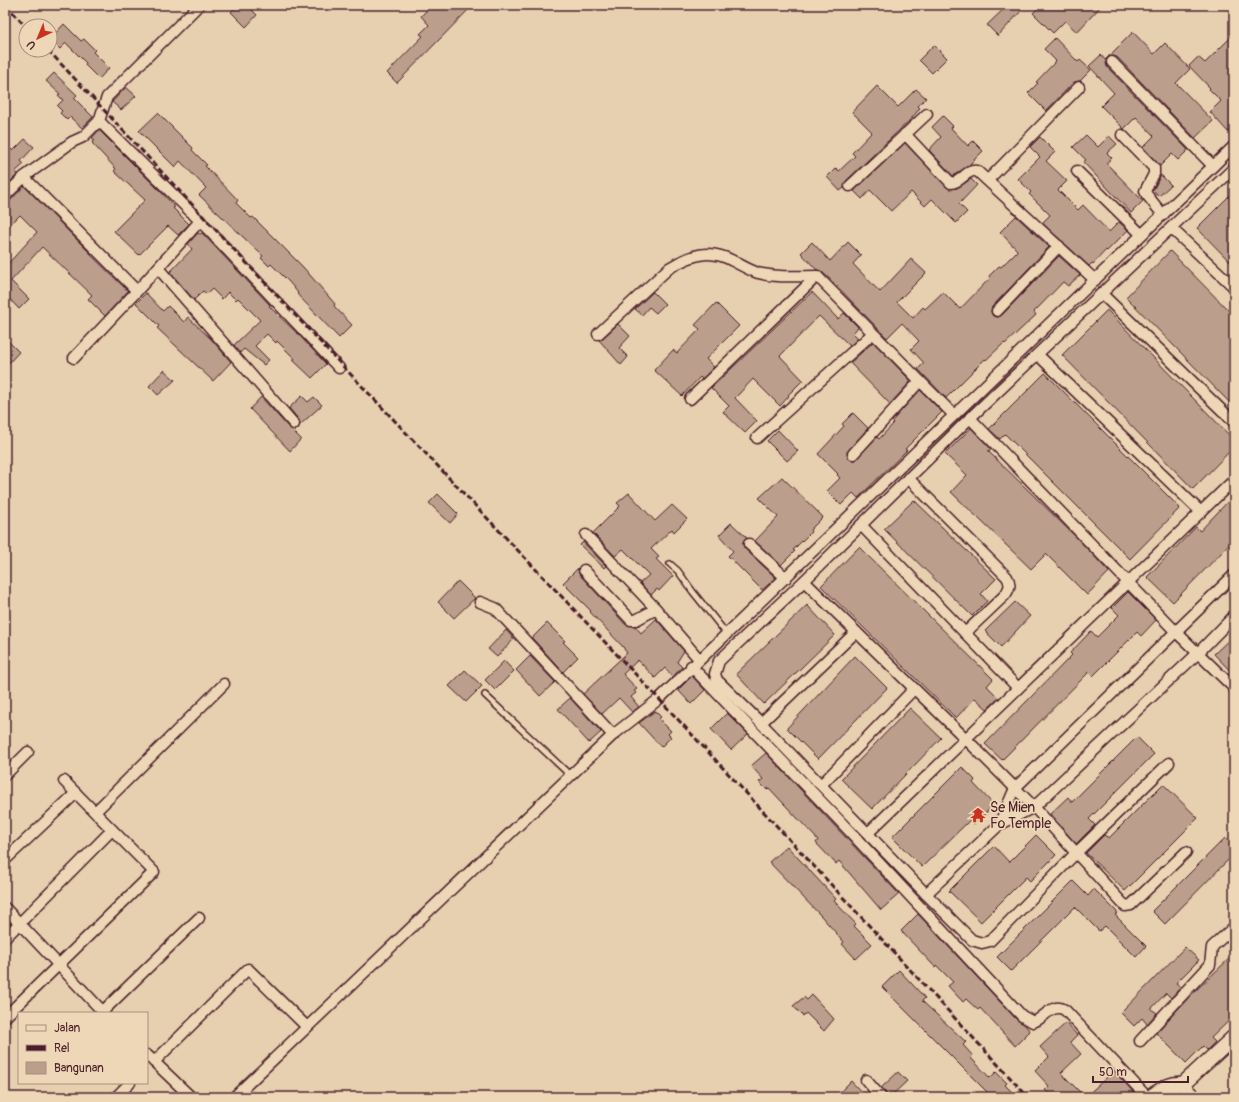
<svg xmlns="http://www.w3.org/2000/svg" width="1239" height="1102" font-family="Pangolin,sans-serif">
<rect width="100%" height="100%" fill="#e7d0b0"/>
<filter id="ink" filterUnits="userSpaceOnUse"><feTurbulence type="fractalNoise" baseFrequency=".025" numOctaves="2"/><feDisplacementMap in="SourceGraphic" scale="8" xChannelSelector="R" yChannelSelector="G"/><feConvolveMatrix kernelMatrix="1 2 1 2 8 2 1 2 1" color-interpolation-filters="sRGB"/></filter>
<g filter="url(#ink)">
<!-- building -->
<g fill="#bb9e8b" stroke="#4a1f2b">
<polygon points="237,5 256,5 252,10 257,15 246,27 231,12"/>
<polygon points="432,5 473,5 397,83 387,73 423,36 420,34 429,25 421,16"/>
<polygon points="1008,5 1017,5 1022,10 998,36 987,25"/>
<polygon points="1041,5 1102,5 1077,32 1065,21 1053,33 1033,13"/>
<polygon points="64,24 81,41 84,39 95,50 93,52 109,68 99,79 85,65 86,63 66,43 60,49 50,39"/>
<polygon points="1133,32 1154,54 1165,43 1190,69 1176,83 1213,121 1195,138 1117,57 1113,56 1108,57 1106,61 1107,67 1188,150 1178,160 1172,154 1160,166 1143,147 1154,136 1136,117 1124,129 1101,106 1114,93 1089,66 1101,55 1105,60"/>
<polygon points="1234,34 1234,126 1228,132 1210,112 1221,101 1209,89 1210,88 1189,66 1198,57 1205,63"/>
<polygon points="1055,38 1078,62 1080,60 1091,70 1080,81 1074,82 1046,111 1028,93 1038,83 1036,82 1056,61 1044,49"/>
<polygon points="934,45 947,58 932,73 919,60"/>
<polygon points="54,73 77,95 74,98 93,117 82,128 70,117 67,120 60,113 62,111 57,106 63,100 58,95 60,94 46,81"/>
<polygon points="877,86 898,107 916,89 926,98 918,106 920,108 912,118 846,181 844,188 840,191 827,177 836,168 839,171 855,156 852,153 872,132 852,112"/>
<polygon points="126,87 136,96 121,110 112,102"/>
<polygon points="158,113 193,148 192,150 207,165 205,166 238,200 236,203 251,218 253,217 303,267 335,304 334,306 352,325 339,338 297,294 298,293 290,283 271,264 269,266 261,258 263,256 199,195 206,188 180,161 175,167 139,131"/>
<polygon points="943,116 953,126 951,128 968,146 973,141 983,151 968,166 953,176 929,150 941,137 932,127"/>
<polygon points="99,130 161,192 175,207 173,208 189,224 178,235 168,226 139,255 114,231 145,200 114,171 116,169 92,143 95,140 92,138"/>
<polygon points="1086,135 1098,147 1109,136 1117,144 1107,153 1112,158 1106,163 1143,201 1131,213 1083,162 1086,160 1073,147"/>
<polygon points="1040,137 1055,152 1046,161 1067,181 1058,190 1078,210 1083,205 1109,232 1119,222 1128,230 1107,251 1106,250 1093,264 1092,263 1089,266 1042,223 1050,215 1029,194 1031,192 1018,179 1040,157 1030,147"/>
<polygon points="25,139 34,147 21,161 24,164 15,172 18,174 5,187 5,153 11,149 13,151"/>
<polygon points="905,143 949,189 957,188 971,179 977,185 959,204 967,212 956,223 932,199 925,206 911,192 891,211 870,190 862,199 854,191"/>
<polygon points="1161,175 1171,185 1159,196 1153,190"/>
<polygon points="24,186 92,255 91,255 128,291 105,316 88,299 92,295 42,247 11,281 29,299 19,309 5,294 5,267 37,232 20,215 5,230 5,202 10,201"/>
<polygon points="1234,191 1234,266 1197,228"/>
<polygon points="1016,216 1049,247 992,307 991,312 993,316 998,317 1002,315 1059,256 1080,275 1068,286 1063,282 1034,312 1036,315 1005,344 1004,343 986,360 985,359 946,398 918,369 924,363 911,349 919,341 902,323 887,338 834,283 821,271 817,270 801,253 812,242 830,261 848,242 861,255 853,264 880,292 911,259 926,273 897,302 913,318 923,307 925,309 943,292 960,309 990,278 989,276 999,266 1001,267 1017,251 1017,250 1000,232"/>
<polygon points="198,233 200,234 202,233 270,305 269,306 279,316 299,335 326,364 312,378 293,360 295,359 277,341 276,343 267,334 255,346 269,360 264,365 244,349 240,353 234,345 260,320 238,298 236,300 228,292 222,299 212,289 207,294 203,291 194,300 170,272 192,249 188,244"/>
<polygon points="1170,251 1234,316 1234,407 1126,297"/>
<polygon points="653,292 665,304 656,313 649,307 642,315 635,309"/>
<polygon points="812,292 838,319 844,313 858,327 853,333 858,338 850,346 819,316 780,356 803,380 788,395 789,396 780,406 753,379 735,398 757,421 745,433 723,412 729,406 711,388"/>
<polygon points="146,293 163,311 168,306 184,322 188,317 212,340 231,362 213,381 157,328 159,326 136,303"/>
<polygon points="716,303 739,326 706,359 714,367 702,379 700,377 682,396 654,370 673,350 677,353 700,329 695,325"/>
<polygon points="1107,310 1234,440 1234,447 1193,489 1062,355"/>
<polygon points="618,324 630,336 619,348 628,357 621,365 599,340 602,339"/>
<polygon points="5,338 19,352 5,367"/>
<polygon points="873,342 911,381 890,404 850,363"/>
<polygon points="164,370 175,380 158,395 149,386"/>
<polygon points="1045,373 1180,508 1130,559 1005,434 1000,439 989,429"/>
<polygon points="920,390 942,412 905,449 907,450 858,498 853,493 841,505 827,491 840,478 837,475 838,474 818,454 844,426 842,424 853,413 868,428 847,452 848,458 852,460 855,460 877,437 879,439 894,423 892,421"/>
<polygon points="302,396 308,402 314,397 322,405 300,425 299,420 289,408"/>
<polygon points="261,397 289,428 295,430 294,432 301,439 290,451 250,409"/>
<polygon points="971,428 991,449 988,451 1077,538 1109,572 1087,595 1046,554 1031,569 951,492 967,475 945,454"/>
<polygon points="778,430 798,451 787,461 767,441"/>
<polygon points="782,477 823,517 810,530 811,532 793,550 795,551 781,565 755,541 778,517 759,498"/>
<polygon points="629,493 655,521 672,505 687,519 674,532 672,529 651,549 659,557 656,559 673,576 659,591 657,589 651,595 640,583 649,575 623,549 615,556 593,533 620,506 617,503"/>
<polygon points="438,494 458,514 450,523 429,503"/>
<polygon points="1234,495 1234,540 1173,602 1147,577 1196,527 1200,531"/>
<polygon points="914,500 996,579 981,594 987,601 972,616 884,529"/>
<polygon points="731,523 747,538 743,543 744,548 776,578 762,590 728,556 733,551 719,535"/>
<polygon points="583,542 606,566 604,568 580,545"/>
<polygon points="859,547 993,679 987,686 999,698 987,709 975,698 956,718 821,586"/>
<polygon points="578,568 579,574 626,625 635,626 641,633 656,619 684,651 677,662 682,667 673,677 665,668 655,678 638,660 623,674 637,689 634,691 636,693 631,697 639,707 632,712 619,698 602,714 583,694 627,653 624,649 624,648 590,612 591,611 563,583"/>
<polygon points="458,581 475,598 454,618 438,602"/>
<polygon points="1128,592 1156,620 1141,636 1137,632 1093,676 1089,672 1002,760 985,744 1072,655 1070,653 1091,631 1097,637 1119,615 1112,608"/>
<polygon points="1015,602 1030,616 1001,647 985,631"/>
<polygon points="807,605 835,635 764,704 736,674"/>
<polygon points="547,623 565,641 563,642 578,657 563,672 532,638"/>
<polygon points="506,630 514,639 497,657 488,649"/>
<polygon points="1234,635 1234,675 1214,654"/>
<polygon points="530,656 555,682 540,696 516,670"/>
<polygon points="855,656 887,688 818,759 787,728"/>
<polygon points="504,661 514,671 495,690 485,680"/>
<polygon points="465,670 482,686 466,702 449,686"/>
<polygon points="692,676 705,690 691,704 678,690"/>
<polygon points="570,698 601,732 589,743 558,709"/>
<polygon points="910,708 941,738 872,809 841,779"/>
<polygon points="655,711 661,717 659,719 671,731 668,734 671,737 661,747 639,723"/>
<polygon points="727,713 748,734 731,750 711,729"/>
<polygon points="1137,737 1154,754 1089,819 1095,825 1076,844 1050,814 1068,797 1072,802"/>
<polygon points="766,753 899,894 881,910 839,861 836,864 816,843 818,840 769,788 767,790 759,782 763,779 751,766"/>
<polygon points="962,767 975,780 973,783 994,805 974,824 970,820 922,867 892,837"/>
<polygon points="1163,784 1198,818 1125,891 1086,853 1104,835 1109,838"/>
<polygon points="1036,835 1056,855 1030,881 1026,877 981,922 949,891 994,846 1009,862"/>
<polygon points="1225,838 1234,847 1234,854 1165,924 1152,911"/>
<polygon points="787,846 836,899 834,901 856,924 854,926 872,944 856,959 842,944 844,942 822,917 769,862"/>
<polygon points="1073,881 1088,896 1094,889 1118,913 1115,915 1146,946 1136,957 1105,926 1099,931 1075,907 1011,971 997,957"/>
<polygon points="918,914 1017,1020 1024,1024 1030,1031 1015,1046 980,1008 978,1010 966,999 963,1002 948,986 953,982 936,965 935,967 901,931"/>
<polygon points="1185,947 1199,960 1176,983 1181,987 1171,998 1166,993 1151,1009 1157,1013 1147,1024 1142,1018 1134,1026 1121,1013"/>
<polygon points="1234,954 1234,1016 1211,1038 1215,1042 1207,1050 1203,1046 1186,1063 1156,1033 1190,996"/>
<polygon points="899,970 925,998 922,1001 966,1042 963,1045 973,1056 971,1058 990,1078 996,1072 1007,1083 1005,1085 1017,1097 992,1097 882,987"/>
<polygon points="812,995 834,1019 824,1031 806,1013 803,1016 793,1006 804,997 807,1000"/>
<polygon points="1066,1023 1077,1035 1070,1042 1081,1054 1061,1073 1085,1097 1052,1097 1045,1090 1049,1086 1035,1071 1049,1057 1040,1047"/>
<polygon points="1114,1071 1138,1097 1085,1097"/>
<polygon points="898,1072 907,1081 890,1097 887,1097 886,1093 881,1088"/>
<polygon points="851,1081 866,1097 835,1097"/>
</g>
<g fill="none" stroke-linecap="round" stroke-linejoin="round">
<defs>
<g id="lane">
<polyline points="670,564 678,571 693,592 726,633"/>
<polyline points="485,695 571,776"/>
</g>
<g id="street">
<polyline points="1112,62 1213,166"/>
<polyline points="99,121 200,221 339,368"/>
<path d="M905,134L951,183C961,183 966,169 977,171L1095,280"/>
<polyline points="1122,135 1154,168 1154,174 1145,191 1147,195 1163,215"/>
<polyline points="1077,171 1141,234"/>
<polyline points="24,177 137,291 200,221"/>
<polyline points="988,180 1079,87"/>
<polyline points="850,186 927,114"/>
<polyline points="5,196 24,177 72,142 83,137 99,121 107,97 199,5"/>
<polyline points="1171,228 1234,287"/>
<polyline points="158,268 294,424"/>
<polyline points="1102,294 1234,422"/>
<polyline points="997,311 1059,246"/>
<path d="M598,334L669,268C691,255 709,248 733,261C741,265 749,270 758,273C777,278 798,276 817,276L920,381L954,415"/>
<polyline points="1038,355 1201,512"/>
<polyline points="74,358 137,291"/>
<polyline points="690,399 817,276"/>
<polyline points="970,418 1176,632 1234,688"/>
<polyline points="757,438 872,334"/>
<polyline points="853,454 920,381"/>
<path d="M908,478L1007,577C1011,584 1010,588 1005,595L965,633"/>
<polyline points="861,525 1018,688"/>
<polyline points="586,535 656,609 699,659"/>
<polyline points="749,544 786,578"/>
<polyline points="584,570 631,620 636,620 656,609"/>
<polyline points="804,581 966,739 1034,807 1125,906 1131,905 1186,852"/>
<polyline points="480,602 495,608 613,735"/>
<path d="M691,666L840,821L1022,1016L1033,1022C1044,1019 1052,1002 1065,1010L1147,1097"/>
<polyline points="761,723 856,632"/>
<polyline points="1169,763 1076,853 990,941 982,943 972,940 926,894 761,723 717,680 715,674 719,661 804,581 970,418 1234,168"/>
<polyline points="5,775 28,752"/>
<polyline points="821,785 914,689"/>
<polyline points="95,812 224,684"/>
<polyline points="999,825 1015,788 1234,575"/>
<polyline points="868,833 1234,480"/>
<polyline points="5,860 76,793"/>
<polyline points="926,894 999,825 1034,807 1197,654 1234,616"/>
<polyline points="5,908 104,1013"/>
<polyline points="5,938 112,830"/>
<polyline points="101,1013 199,918"/>
<polyline points="5,1017 154,872 64,781"/>
<polyline points="1140,1041 1210,965 1212,947 1234,927"/>
<polyline points="147,1055 191,1097"/>
<polyline points="154,1062 248,969 307,1027"/>
<polyline points="866,1080 881,1097"/>
<polyline points="1183,1084 1196,1097"/>
<polyline points="116,1097 130,1083"/>
<polyline points="234,1097 613,735 659,699 1234,146"/>
</g>
<path id="secondary" d="M1150,1097C1161,1090 1170,1082 1183,1084L1234,1037"/>
</defs>
<!-- lane casing -->
<use href="#lane" stroke="#4a1f2b" stroke-width="8"/>
<!-- street casing -->
<use href="#street" stroke="#4a1f2b" stroke-width="13"/>
<!-- secondary casing -->
<use href="#secondary" stroke="#4a1f2b" stroke-width="17"/>
<!-- lane -->
<use href="#lane" stroke="#eed7b6" stroke-width="5"/>
<!-- street -->
<use href="#street" stroke="#eed7b6" stroke-width="10"/>
<!-- secondary -->
<use href="#secondary" stroke="#eed7b6" stroke-width="14"/>
<!-- rail -->
<g stroke="#4a1f2b" stroke-width="3" stroke-dasharray="6 3" stroke-linecap="butt">
<polyline points="6,5 26,27"/>
<polyline points="48,50 338,361 659,699 1028,1097"/>
</g>
</g>
</g>
<!-- icons -->
<defs>
<symbol id="temple-bare" viewBox="-9 -9 18 18"><path d="M0-6L5-2H3V0L6.5 2.5H4V6H1.5V3h-3V6H-4V2.5H-6.5L-3 0V-2H-5Z" fill="#c8321e" stroke="#eed7b6" stroke-width="2.5" paint-order="stroke"/></symbol>
</defs>
<g fill-rule="evenodd">
<use href="#temple-bare" x="967" y="804" width="22" height="22"/>
</g>
<g text-anchor="middle" dominant-baseline="central" stroke-width="3.5" stroke-linejoin="round" paint-order="stroke">
<!-- poi labels -->
<g font-size="14" fill="#4a1f2b" stroke="#eed7b6" text-anchor="start">
<text x="990" y="807">Se Mien<tspan x="990" dy="16">Fo Temple</tspan></text>
</g>
</g>
<!-- margin -->
<rect width="1239" height="1102" fill="none" stroke="#eed7b6" stroke-width="20"/>
<rect x="10" y="10" width="1219" height="1082" fill="none" stroke="#4a1f2b" stroke-width="1.5" filter="url(#ink)"/>
<!-- legend -->
<rect x="18" y="1012" width="130" height="72" fill="#eed7b6" stroke="#ac8d7e"/>
<rect x="26" y="1025" width="20" height="6" fill="#eed7b6" stroke="#ac8d7e"/>
<text x="54" y="1032" font-size="12" fill="#4a1f2b">Jalan</text>
<rect x="26" y="1045" width="20" height="6" fill="#4a1f2b" stroke="#ac8d7e"/>
<text x="54" y="1052" font-size="12" fill="#4a1f2b">Rel</text>
<rect x="26" y="1062" width="20" height="12" fill="#bb9e8b" stroke="#ac8d7e"/>
<text x="54" y="1072" font-size="12" fill="#4a1f2b">Bangunan</text>
<!-- north arrow -->
<g transform="translate(38 38) rotate(224)"><circle r="19" fill="#eed7b6" stroke="#ac8d7e"/>
<path d="M0-3L7 15L0 10L-7 15Z" fill="#c8321e"/>
<text y="-6" font-size="11" font-weight="bold" text-anchor="middle" fill="#4a1f2b">U</text>
</g>
<!-- scale -->
<path d="M1093 1076v6h95v-6" fill="none" stroke="#4a1f2b" stroke-width="2"/>
<text x="1099" y="1076" font-size="12" fill="#4a1f2b" stroke="#eed7b6" stroke-width="3" paint-order="stroke">50 m</text>
</svg>
